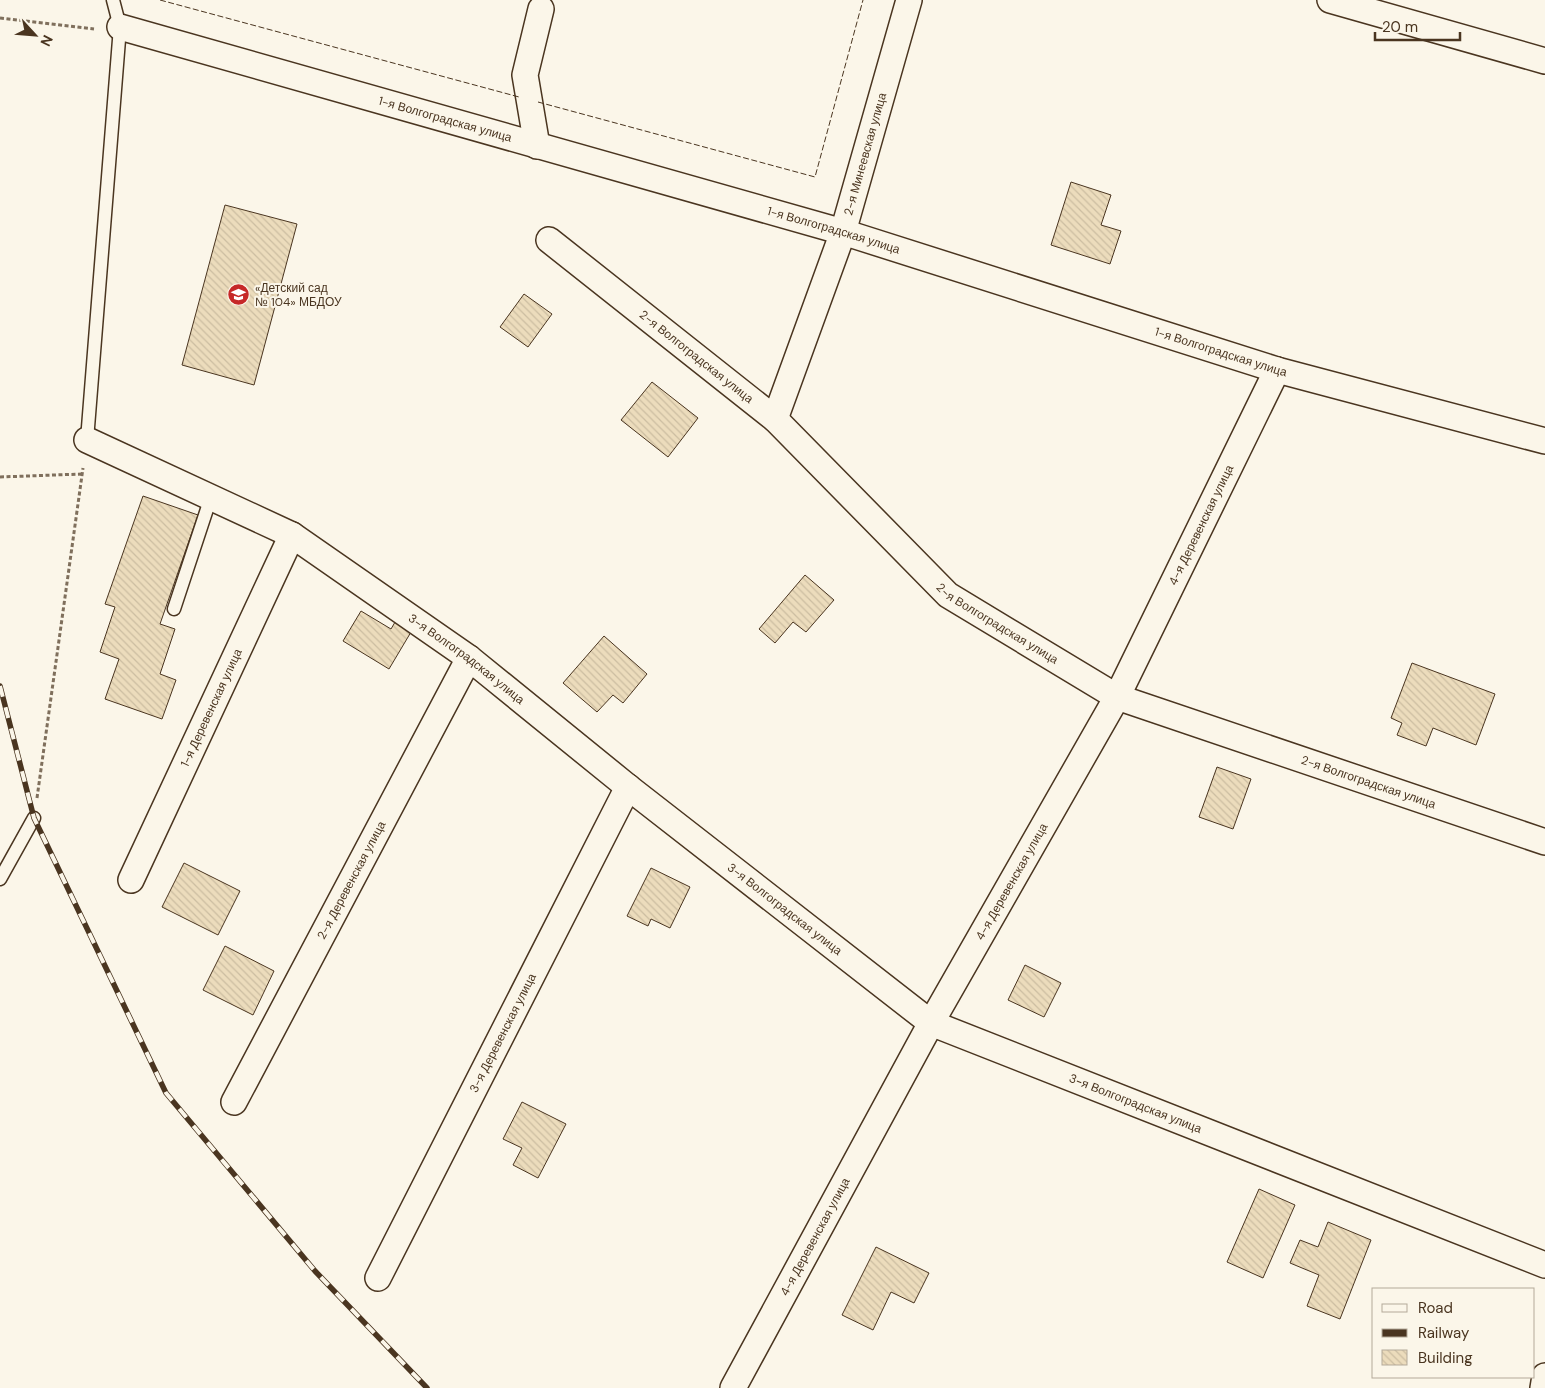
<svg xmlns="http://www.w3.org/2000/svg" width="1545" height="1388" font-family="'DM Sans',sans-serif">
<defs>
<pattern id="building-back-hatch" width="6" height="6" patternUnits="userSpaceOnUse" patternTransform="scale(1.25)"><rect width="6" height="6" fill="#ecdcbc"/><path d="M-1 5l2 2M0 0l6 6M5-1l2 2" fill="none" stroke="#ccbda1"/></pattern>
</defs>
<rect width="100%" height="100%" fill="#fbf6e9"/>
<!-- building -->
<g fill="url(#building-back-hatch)" stroke="#4a3520">
<polygon points="1071,182 1111,195 1101,225 1121,231 1110,264 1051,245"/>
<polygon points="225,205 297,224 254,385 182,365"/>
<polygon points="524,294 552,314 528,347 500,327"/>
<polygon points="652,382 698,418 668,457 621,420"/>
<polygon points="143,496 198,515 160,624 175,629 160,674 176,680 162,719 105,699 119,659 100,652 115,607 105,604"/>
<polygon points="805,575 834,600 806,632 793,622 775,643 759,629"/>
<polygon points="361,611 391,629 398,617 414,627 389,669 343,641"/>
<polygon points="604,636 647,674 623,703 613,695 597,712 563,683"/>
<polygon points="1412,663 1495,694 1476,745 1433,728 1426,746 1397,735 1402,723 1391,718"/>
<polygon points="1217,767 1251,779 1233,829 1199,817"/>
<polygon points="184,863 240,891 218,935 162,907"/>
<polygon points="651,868 690,887 670,928 651,919 648,926 627,916"/>
<polygon points="225,946 274,971 253,1015 203,990"/>
<polygon points="1025,965 1061,983 1044,1017 1008,1000"/>
<polygon points="522,1102 566,1124 538,1178 513,1165 522,1148 503,1139"/>
<polygon points="1259,1189 1295,1205 1263,1278 1227,1262"/>
<polygon points="1328,1222 1371,1240 1340,1319 1307,1306 1319,1275 1290,1263 1300,1240 1318,1247"/>
<polygon points="876,1247 929,1273 914,1303 891,1292 873,1330 842,1315"/>
</g>
<g fill="none" stroke-linecap="round" stroke-linejoin="round">
<defs>
<g id="lane">
<polyline points="87,440 120,27 113,0"/>
<polyline points="174,609 211,497"/>
<polyline points="0,879 34,818"/>
</g>
<g id="street">
<polyline points="1330,0 1545,61"/>
<path id="s1" d="M120,27L843,232L1277,370L1545,441"/>
<polyline points="537,146 525,75 541,9"/>
<path id="s2" d="M549,240L775,419L948,595L1117,697L1545,842"/>
<path id="s3" d="M775,419L843,232L909,0"/>
<path id="s4" d="M87,440L292,535L469,658L628,787L931,1023L1545,1265"/>
<path id="s5" d="M131,880L292,535"/>
<path id="s6" d="M234,1102L469,658"/>
<path id="s7" d="M378,1278L628,787"/>
<path id="s8" d="M733,1388L931,1023L1117,697L1277,370"/>
<polyline points="1543,1388 1545,1376"/>
</g>
</defs>
<!-- lane casing -->
<use href="#lane" stroke="#4a3520" stroke-width="15"/>
<!-- street casing -->
<use href="#street" stroke="#4a3520" stroke-width="28"/>
<!-- path -->
<g stroke="#7f6f5c" stroke-width="3" stroke-dasharray="4 2.5" stroke-linecap="butt">
<polyline points="0,18 94,29"/>
<polyline points="0,477 82,474"/>
<polyline points="37,798 83,468"/>
</g>
<!-- lane -->
<use href="#lane" stroke="#fbf6e9" stroke-width="12"/>
<!-- street -->
<use href="#street" stroke="#fbf6e9" stroke-width="25"/>
<defs>
<polyline id="rail" points="0,686 34,818 166,1093 315,1271 427,1388"/>
</defs>
<!-- rail casing -->
<use href="#rail" stroke="#4a3520" stroke-width="5.5"/>
<!-- rail -->
<use href="#rail" stroke="#fbf6e9" stroke-width="4" stroke-dasharray="11" stroke-linecap="butt"/>
<!-- fence -->
<g stroke="#4a3520" stroke-width="1" stroke-dasharray="6 2.5" stroke-linecap="butt">
<polyline points="160,0 519,97"/>
<polyline points="538,102 815,177 863,0"/>
</g>
</g>
<!-- icons -->
<defs>
<symbol id="school-disc" viewBox="-11 -11 22 22"><circle r="9.5" fill="#c62828" stroke="#fbf6e9"/><path d="M0-5L7-2L0 1L-7-2ZM-4 1L0 2.5L4 1V4Q0 6-4 4Z" fill="#fff"/></symbol>
</defs>
<g fill-rule="evenodd">
<use href="#school-disc" x="226" y="282" width="25" height="25"/>
</g>
<g text-anchor="middle" dominant-baseline="central" stroke-width="4" stroke-linejoin="round" paint-order="stroke">
<!-- street labels -->
<g font-size="12" fill="#4a3520" stroke="#fbf6e9">
<text stroke="none"><textPath href="#s1" startOffset="338">1-я Волгоградская улица</textPath></text>
<text stroke="none"><textPath href="#s3" startOffset="280">2-я Минеевская улица</textPath></text>
<text stroke="none"><textPath href="#s1" startOffset="742">1-я Волгоградская улица</textPath></text>
<text stroke="none"><textPath href="#s1" startOffset="1148">1-я Волгоградская улица</textPath></text>
<text stroke="none"><textPath href="#s2" startOffset="188">2-я Волгоградская улица</textPath></text>
<text stroke="none"><textPath href="#s8" startOffset="982">4-я Деревенская улица</textPath></text>
<text stroke="none"><textPath href="#s2" startOffset="592">2-я Волгоградская улица</textPath></text>
<text stroke="none"><textPath href="#s4" startOffset="440">3-я Волгоградская улица</textPath></text>
<text stroke="none"><textPath href="#s5" startOffset="190">1-я Деревенская улица</textPath></text>
<text stroke="none"><textPath href="#s2" startOffset="998">2-я Волгоградская улица</textPath></text>
<text stroke="none"><textPath href="#s6" startOffset="251">2-я Деревенская улица</textPath></text>
<text stroke="none"><textPath href="#s8" startOffset="578">4-я Деревенская улица</textPath></text>
<text stroke="none"><textPath href="#s4" startOffset="845">3-я Волгоградская улица</textPath></text>
<text stroke="none"><textPath href="#s7" startOffset="275">3-я Деревенская улица</textPath></text>
<text stroke="none"><textPath href="#s4" startOffset="1250">3-я Волгоградская улица</textPath></text>
<text stroke="none"><textPath href="#s8" startOffset="172">4-я Деревенская улица</textPath></text>
</g>
<!-- poi labels -->
<g font-size="12" fill="#4a3520" stroke="#fbf6e9" text-anchor="start">
<text x="255" y="288">«Детский сад<tspan x="255" dy="14">№ 104» МБДОУ</tspan></text>
</g>
</g>
<!-- legend -->
<rect x="1372" y="1288" width="162" height="90" fill="#fbf6e9" stroke="#b4a999"/>
<rect x="1382" y="1304" width="25" height="8" fill="#fbf6e9" stroke="#b4a999"/>
<text x="1418" y="1313" font-size="15" fill="#4a3520">Road</text>
<rect x="1382" y="1329" width="25" height="8" fill="#4a3520" stroke="#b4a999"/>
<text x="1418" y="1338" font-size="15" fill="#4a3520">Railway</text>
<rect x="1382" y="1350" width="25" height="15" fill="url(#building-back-hatch)" stroke="#b4a999"/>
<text x="1418" y="1363" font-size="15" fill="#4a3520">Building</text>
<!-- north arrow -->
<g transform="translate(35 35) rotate(116)" stroke="#fbf6e9" stroke-width="4" paint-order="stroke">
<path d="M0-4L9 19L0 12L-9 19Z" fill="#4a3520"/>
<text y="-8" font-size="14" font-weight="bold" text-anchor="middle" fill="#4a3520">N</text>
</g>
<!-- scale -->
<path d="M1375 32v8h85v-8" fill="none" stroke="#4a3520" stroke-width="2.5"/>
<text x="1382" y="32" font-size="15" fill="#4a3520" stroke="#fbf6e9" stroke-width="4" paint-order="stroke">20 m</text>
</svg>
